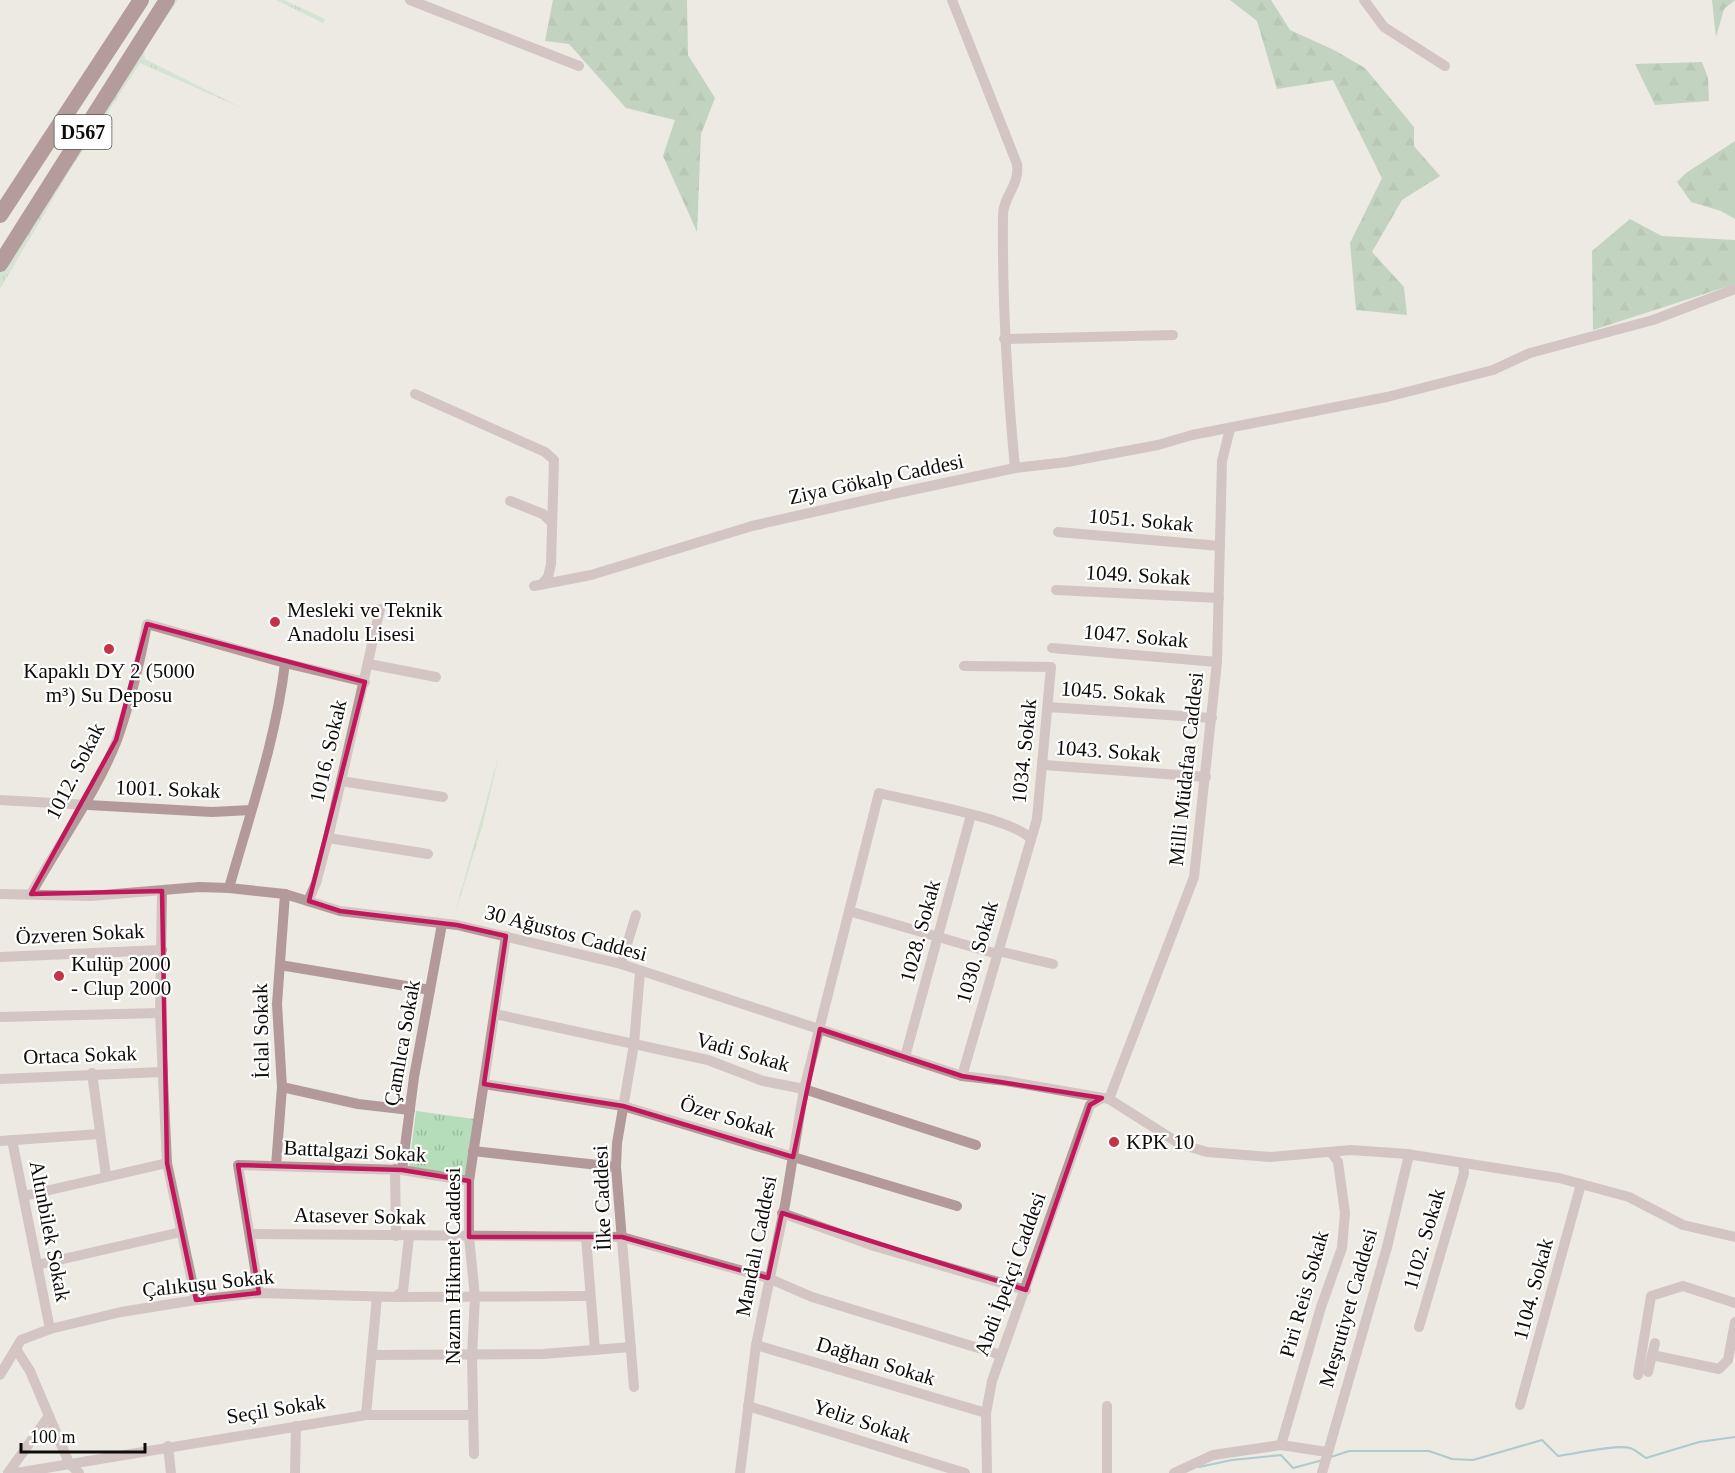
<svg xmlns="http://www.w3.org/2000/svg" width="1735" height="1473" font-family="'Times New Roman',serif">
<defs>
<pattern id="grass-tufts" width="24" height="20" patternUnits="userSpaceOnUse" patternTransform="scale(1.5)"><rect width="24" height="20" fill="#b5ddb9"/><path d="M3 7l-1-3M5 7V3M7 7l1-3M15 17l-1-3M17 17v-4M19 17l1-3" fill="none" stroke="#9abc9e"/></pattern>
<pattern id="forest-firs" width="22" height="20" patternUnits="userSpaceOnUse" patternTransform="scale(1.5)"><rect width="22" height="20" fill="#8fb993"/><path d="M5 1l3.5 6h-7zM16 11l3.5 6h-7z" fill="#7a9e7d"/></pattern>
</defs>
<rect width="100%" height="100%" fill="#eceae3"/>
<!-- grass -->
<g fill="url(#grass-tufts)">
<polygon points="173,0 178,0 144,50 145,59 244,109 140,63 70,170 0,289 0,271"/>
<polygon points="276,0 284,0 325,19 323,23"/>
<polygon points="500,751 483,824 453,920"/>
<polygon points="416,1111 474,1119 466,1175 409,1167"/>
</g>
<!-- forest -->
<g fill="url(#forest-firs)">
<polygon points="553,0 687,0 688,55 715,98 701,134 697,232 663,156 675,120 626,108 569,44 545,41"/>
<polygon points="1230,0 1271,0 1290,30 1334,50 1365,68 1414,127 1414,146 1440,176 1402,200 1372,252 1404,287 1407,315 1356,310 1350,243 1382,178 1333,80 1277,89 1257,21"/>
<polygon points="1712,0 1735,0 1724,9 1716,37"/>
<polygon points="1702,62 1708,78 1709,101 1655,105 1635,64"/>
<polygon points="1735,141 1735,219 1721,211 1691,202 1677,182 1686,173"/>
<polygon points="1630,219 1662,236 1735,240 1735,284 1593,330 1592,251"/>
</g>
<g fill="none" stroke-linecap="round" stroke-linejoin="round">
<!-- stream -->
<g stroke="#64a5b5" stroke-width="2">
<path d="M1331,1457L1349,1451H1429L1452,1459L1473,1460L1542,1440L1558,1456C1575,1454 1616,1444 1630,1448C1636,1450 1641,1455 1646,1458L1699,1442L1735,1437"/>
<polyline points="1199,1467 1232,1460 1281,1455 1293,1468 1323,1460"/>
</g>
<!-- minor -->
<g stroke="#b4999b" stroke-width="10">
<polyline points="410,0 579,66"/>
<path d="M952,0L1017,164C1020,186 1003,196 1003,215C1002,300 1007,383 1015,468"/>
<polyline points="1364,0 1384,27 1445,66"/>
<polyline points="1004,339 1173,335"/>
<polyline points="415,394 545,452 554,460 551,564 548,577 543,583"/>
<polyline points="510,501 543,514 550,521"/>
<polyline points="1058,532 1220,546"/>
<polyline points="534,586 591,575 752,526 893,494 1015,468 1067,462 1158,445 1192,435 1387,397 1493,370 1530,353 1653,320 1735,289"/>
<polyline points="1056,590 1219,598"/>
<polyline points="1052,648 1217,662"/>
<polyline points="369,664 436,677"/>
<polyline points="1048,707 1212,718"/>
<polyline points="1044,765 1206,777"/>
<polyline points="341,781 443,797"/>
<polyline points="0,800 212,812 251,810"/>
<polyline points="328,838 428,854"/>
<path d="M229,888C250,813 276,740 285,663"/>
<polyline points="162,891 160,1013 167,1163 196,1300"/>
<polyline points="0,894 91,896 199,887 229,888 285,894 340,911 457,925 621,964 962,1076 1006,1081 1109,1099 1180,1144 1207,1152 1270,1157 1351,1150 1407,1154 1559,1178 1629,1197 1683,1225 1735,1237"/>
<path d="M31,894C59,843 96,794 117,740C130,703 140,662 147,624L285,663L365,682"/>
<polyline points="308,901 316,883 328,838 380,609"/>
<polyline points="849,911 997,954"/>
<polyline points="998,951 1053,964"/>
<polyline points="0,957 162,950"/>
<polyline points="621,964 636,915"/>
<polyline points="280,965 430,990"/>
<polyline points="495,1014 708,1060 763,1081 804,1089 976,1145"/>
<polyline points="0,1017 160,1013"/>
<polyline points="905,1057 971,815"/>
<polyline points="92,1073 106,1176"/>
<polyline points="962,1076 1037,819 1051,667 964,666"/>
<polyline points="0,1079 162,1072"/>
<polyline points="484,1084 623,1106 957,1206"/>
<polyline points="282,1087 358,1104 410,1110"/>
<polyline points="1109,1099 1194,877 1217,662 1222,461 1230,429"/>
<polyline points="12,1140 50,1329"/>
<polyline points="0,1141 100,1134"/>
<polyline points="473,1151 616,1167"/>
<polyline points="276,1166 282,1087 277,1004 285,894"/>
<polyline points="395,1169 396,1236"/>
<polyline points="402,1170 414,1077 442,924"/>
<polyline points="24,1196 167,1163"/>
<polyline points="782,1213 874,1246 1026,1290"/>
<polyline points="251,1234 622,1237 768,1278 812,1297 1001,1355"/>
<polyline points="586,1237 595,1350"/>
<polyline points="37,1265 181,1232"/>
<polyline points="259,1293 238,1165 402,1170 469,1181"/>
<polyline points="395,1297 403,1291 409,1237"/>
<polyline points="1419,1327 1464,1173 1463,1163"/>
<polyline points="756,1345 986,1413"/>
<polyline points="16,1349 30,1371 69,1463 79,1473"/>
<polyline points="372,1355 543,1354 631,1347"/>
<polyline points="1652,1355 1719,1369 1728,1360 1735,1322"/>
<polyline points="1648,1372 1655,1343"/>
<polyline points="0,1375 21,1340 50,1329 121,1312 196,1300 259,1293 395,1297 590,1296"/>
<polyline points="1638,1375 1651,1296 1683,1286 1735,1303"/>
<polyline points="634,1387 616,1167 617,1143 634,1044 640,972"/>
<polyline points="1520,1405 1581,1184"/>
<polyline points="748,1406 965,1473"/>
<polyline points="1107,1406 1107,1473"/>
<polyline points="366,1415 377,1297"/>
<polyline points="1281,1445 1321,1307 1342,1248 1345,1213 1338,1162 1331,1152"/>
<polyline points="168,1446 171,1473"/>
<polyline points="474,1454 472,1356 475,1297 469,1237 469,1181 506,936"/>
<polyline points="8,1473 49,1416"/>
<polyline points="16,1473 366,1415 473,1415"/>
<polyline points="295,1473 296,1426"/>
<path d="M740,1473L756,1345L785,1205L804,1089L879,793C911,801 1011,818 1030,838"/>
<polyline points="987,1473 986,1413 992,1381 1090,1105 1102,1098"/>
<polyline points="1174,1473 1213,1455 1281,1445 1327,1452"/>
<polyline points="1322,1473 1387,1247 1408,1159 1407,1154"/>
</g>
<!-- highway -->
<g stroke="#703e44" stroke-width="16">
<polyline points="0,215 141,0"/>
<polyline points="0,264 167,0"/>
</g>
</g>
<!-- marked area -->
<path d="M0 0H1735V1473H0ZM147,624L365,682L309,901L340,911L457,925L506,936L484,1084L623,1106L793,1157L820,1029L962,1076L1102,1098L1090,1105L1026,1290L782,1213L768,1278L622,1237H469V1181L402,1170L238,1165L259,1293L196,1300L167,1163L162,891L31,894L116,740Z" fill="#eceae3" fill-opacity=".55" fill-rule="evenodd"/>
<path fill="none" stroke="#c2185b" stroke-width="4.5" stroke-linejoin="round" d="M147,624L365,682L309,901L340,911L457,925L506,936L484,1084L623,1106L793,1157L820,1029L962,1076L1102,1098L1090,1105L1026,1290L782,1213L768,1278L622,1237H469V1181L402,1170L238,1165L259,1293L196,1300L167,1163L162,891L31,894L116,740Z"/>
<!-- markers -->
<g fill="#c43346" stroke="#fff" stroke-width="2">
<circle cx="275" cy="622" r="6"/>
<circle cx="109" cy="649" r="6"/>
<circle cx="59" cy="976" r="6"/>
<circle cx="1114" cy="1142" r="6"/>
</g>
<g text-anchor="middle" dominant-baseline="central" stroke-width="4.5" stroke-linejoin="round" paint-order="stroke">
<!-- shield labels -->
<rect fill="#fff" stroke="#565554" stroke-width="1.5" x="54.5" y="115" width="57" height="34" rx="4.5"/>
<g font-size="20" font-weight="bold" fill="#0d0c0a">
<text x="83" y="132">D567</text>
</g>
<!-- street labels -->
<g font-size="21" fill="#0d0c0a" stroke="#fff">
<text transform="translate(876 479) rotate(-12)">Ziya Gökalp Caddesi</text>
<text transform="translate(1141 520) rotate(5)">1051. Sokak</text>
<text transform="translate(1138 575) rotate(3)">1049. Sokak</text>
<text transform="translate(1136 636) rotate(5)">1047. Sokak</text>
<text transform="translate(1113 692) rotate(4)">1045. Sokak</text>
<text transform="translate(328 751) rotate(-77)">1016. Sokak</text>
<text transform="translate(1024 751) rotate(-84)">1034. Sokak</text>
<text transform="translate(1108 751) rotate(4)">1043. Sokak</text>
<text transform="translate(1186 769) rotate(-84)">Milli Müdafaa Caddesi</text>
<text transform="translate(75 771) rotate(-63)">1012. Sokak</text>
<text transform="translate(168 789) rotate(2)">1001. Sokak</text>
<text transform="translate(920 931) rotate(-75)">1028. Sokak</text>
<text transform="translate(566 933) rotate(15)">30 Ağustos Caddesi</text>
<text transform="translate(80 934) rotate(-3)">Özveren Sokak</text>
<text transform="translate(977 952) rotate(-74)">1030. Sokak</text>
<text transform="translate(261 1031) rotate(-91)">İclal Sokak</text>
<text transform="translate(402 1043) rotate(-80)">Çamlıca Sokak</text>
<text transform="translate(743 1052) rotate(16)">Vadi Sokak</text>
<text transform="translate(80 1055) rotate(-2)">Ortaca Sokak</text>
<text transform="translate(728 1117) rotate(17)">Özer Sokak</text>
<text transform="translate(355 1151) rotate(3)">Battalgazi Sokak</text>
<text transform="translate(602 1198) rotate(-92)">İlke Caddesi</text>
<text transform="translate(360 1216) rotate(1)">Atasever Sokak</text>
<text transform="translate(50 1231) rotate(79)">Altınbilek Sokak</text>
<text transform="translate(1424 1239) rotate(-74)">1102. Sokak</text>
<text transform="translate(756 1246) rotate(-79)">Mandalı Caddesi</text>
<text transform="translate(453 1266) rotate(-90)">Nazım Hikmet Caddesi</text>
<text transform="translate(1010 1274) rotate(-70)">Abdi İpekçi Caddesi</text>
<text transform="translate(208 1283) rotate(-6)">Çalıkuşu Sokak</text>
<text transform="translate(1533 1289) rotate(-75)">1104. Sokak</text>
<text transform="translate(1304 1294) rotate(-74)">Piri Reis Sokak</text>
<text transform="translate(1348 1308) rotate(-74)">Meşrutiyet Caddesi</text>
<text transform="translate(876 1361) rotate(17)">Dağhan Sokak</text>
<text transform="translate(276 1409) rotate(-9)">Seçil Sokak</text>
<text transform="translate(862 1421) rotate(18)">Yeliz Sokak</text>
</g>
<!-- poi labels -->
<g font-size="21" fill="#0d0c0a" stroke="#fff" text-anchor="start">
<text x="287" y="610">Mesleki ve Teknik<tspan x="287" dy="24">Anadolu Lisesi</tspan></text>
<text x="109" y="671" text-anchor="middle">Kapaklı DY 2 (5000<tspan x="109" dy="24">m³) Su Deposu</tspan></text>
<text x="71" y="964">Kulüp 2000<tspan x="71" dy="24">- Clup 2000</tspan></text>
<text x="1126" y="1142">KPK 10</text>
</g>
</g>
<!-- scale -->
<path d="M21 1443v9h124v-9" fill="none" stroke="#0d0c0a" stroke-width="3"/>
<text x="30" y="1443" font-size="18" fill="#0d0c0a" stroke="#ffffff" stroke-width="4.5" paint-order="stroke">100 m</text>
</svg>
